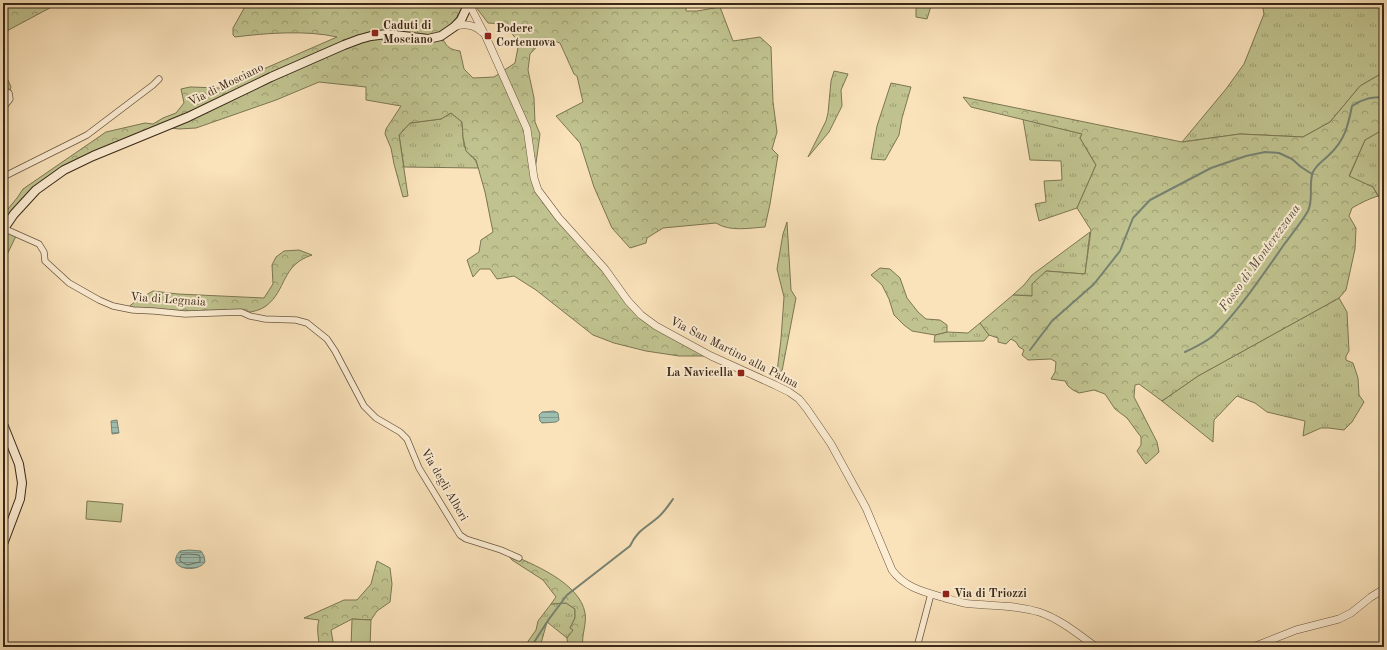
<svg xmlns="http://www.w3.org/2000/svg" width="1387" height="650" font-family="'Old Standard TT',serif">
<defs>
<pattern id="grass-tufts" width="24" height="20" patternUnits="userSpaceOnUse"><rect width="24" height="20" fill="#c0c38f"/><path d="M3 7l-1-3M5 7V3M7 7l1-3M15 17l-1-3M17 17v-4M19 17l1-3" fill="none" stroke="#9d9e74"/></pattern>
<pattern id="forest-crowns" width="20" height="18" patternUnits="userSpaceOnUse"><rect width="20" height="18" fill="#c0c38f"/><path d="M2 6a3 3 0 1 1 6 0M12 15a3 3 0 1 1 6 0" fill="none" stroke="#9d9e74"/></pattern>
<pattern id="water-rules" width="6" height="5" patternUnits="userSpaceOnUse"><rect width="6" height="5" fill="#9ebeaf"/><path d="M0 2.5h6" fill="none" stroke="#829a8d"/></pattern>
</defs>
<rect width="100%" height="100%" fill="#fae2ba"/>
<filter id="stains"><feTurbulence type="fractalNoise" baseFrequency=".005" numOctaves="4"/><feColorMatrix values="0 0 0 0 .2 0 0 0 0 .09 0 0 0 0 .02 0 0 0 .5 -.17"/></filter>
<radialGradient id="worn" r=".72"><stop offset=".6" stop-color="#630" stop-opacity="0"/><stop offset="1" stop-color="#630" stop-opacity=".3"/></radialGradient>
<!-- grass -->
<g fill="url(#grass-tufts)" stroke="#7c7653">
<polygon points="921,3 932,3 927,19 916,17 916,9 920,5"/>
<polygon points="1262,3 1384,3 1384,72 1360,86 1330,122 1303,137 1240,134 1182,142 1226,89 1244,64 1264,14"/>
<polygon points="3,69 11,87 9,93 3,90"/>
<polygon points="834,71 848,74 841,90 842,106 829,132 808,157 826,121 828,113 831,81"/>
<polygon points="891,83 911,87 902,118 899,135 885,160 871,159 877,126"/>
<path d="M451,113L462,122C463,131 462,144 467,152C473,159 476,158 478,168L404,167L399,135L410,123L441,119Z"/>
<polygon points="1023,119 1082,134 1080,138 1096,165 1077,208 1039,221 1035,204 1046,202 1044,181 1062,180 1061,161 1030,160"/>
<polygon points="1384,129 1384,205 1373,187 1349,177 1365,140"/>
<polygon points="787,222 791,290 796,298 782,371 777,372 781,339 784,297 777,269 783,234"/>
<polygon points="1090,232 1085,274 1046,271 1032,296 1013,295 1024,285 1032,275"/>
<polygon points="1339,298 1347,312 1349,351 1346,356 1346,360 1353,363 1358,378 1359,395 1364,402 1352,422 1344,430 1329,428 1321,428 1303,436 1305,421 1267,412 1255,403 1237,396 1214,420 1213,442 1162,401 1198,376"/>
<polygon points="980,323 989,335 984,341 934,342 935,335 947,332 968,333"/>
<polygon points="566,603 575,609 575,618 570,628 574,630 567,638 547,622 540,647 524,647 536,630 538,621 551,604"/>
</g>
<!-- forest -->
<g fill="url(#forest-crowns)" stroke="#7c7653">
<polygon points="3,3 59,3 3,33"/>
<path d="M247,3H465L452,25L441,36C447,46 447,49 460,51L464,69L473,78L494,77L515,63L519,42C510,31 503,23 488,23L473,3H686V11H697L720,7L733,41L760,37L771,47L773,102L777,132L772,149L778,155L770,204L765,227C749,228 730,232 716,223L663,228L647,238L646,243L630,248L612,228L594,187L580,143L556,116L583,102L577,76L574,74L560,43L545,38L530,54L528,70L534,98L535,122L540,134L534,178L538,190L641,315L711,356H679L646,351L614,343L593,335L536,290L514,276L497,279L490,269H480L473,277L467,260L479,252L481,240L493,232L485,192L476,160L466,151L463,137L462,122L451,113L441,119L410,123L399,135L408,196L403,197L394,164L391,148L385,134L386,129L401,106L366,100V87L319,82L276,100L196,128L179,129L164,127L93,156L36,190L4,228L17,234L3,263V215L17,198L23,189L106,132L145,123L153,124L163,118L176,113L184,103L181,89L190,87L220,88L337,37C307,30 266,33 235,37L233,35V28Z"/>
<path d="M1384,72V129L1365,140L1349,176L1373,187L1378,196C1368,199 1361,203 1352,208L1349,216L1356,228L1355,249L1346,290L1339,298L1198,376L1162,401L1139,384L1135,385L1134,397L1157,442L1159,452L1146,464L1137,451L1141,445V437L1127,418L1115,409L1105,394L1094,390L1079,393L1073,390L1068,386L1065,381L1051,379L1055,372L1056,362L1051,359L1028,360L1022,355L1024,350L1019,347L1016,342L1011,339L1006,344L998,342V338L989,335L980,323L1013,295L1032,296V284L1046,271L1085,274L1091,230L1077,208L1096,165L1080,138L1082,134L971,107L963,97L1182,142L1240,134L1303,137L1330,122L1360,86Z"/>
<path d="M299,250L312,255C281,265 287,290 266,306C255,314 238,313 224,313C211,313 198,315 184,314C165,313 146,310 126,309L137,300L153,291L178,294L264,298L273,284L272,265L276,257L284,251Z"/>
<polygon points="880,268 890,269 900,278 907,298 918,312 926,319 940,320 947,325 947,332 935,335 912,331 904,325 894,315 889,299 882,285 871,275"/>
<path d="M507,553C533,564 580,583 585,613C587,624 581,636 583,647H568L567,638L573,630L570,628L575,618V609L566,603L551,604L556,597L543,580L512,560Z"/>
<path d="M377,561L390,568L392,584L390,602L377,611L371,620L352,619L331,630L334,647H319C319,638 316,629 319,620L304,618L344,600H357L371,584Z"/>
</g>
<!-- pitch -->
<g fill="#c0c38f" stroke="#7c7653">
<polygon points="87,501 123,504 121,522 86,519"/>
<polygon points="352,619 371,620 370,647 351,647"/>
</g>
<!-- water -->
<g fill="url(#water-rules)" stroke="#768272">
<polygon points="554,411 558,413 559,420 556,422 542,423 540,421 539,415 542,412"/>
<polygon points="117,420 119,433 112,434 111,421"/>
<path d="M189,550L201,551L204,556L205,562C197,574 164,569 180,551Z"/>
</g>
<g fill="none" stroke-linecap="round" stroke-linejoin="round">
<!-- shore -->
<polygon stroke="#6c7363" stroke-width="1" points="189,554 199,555 200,557 200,562 187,565 180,561 180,558 181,555"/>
<!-- stream -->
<g stroke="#768272" stroke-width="2">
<polyline points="1030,350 1052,321 1094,284 1120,251 1133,218 1150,200 1211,168 1246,156 1265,152 1279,153 1292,159 1301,167 1312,174"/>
<path d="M1185,352C1195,347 1205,343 1214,335C1239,310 1263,275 1283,246C1291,235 1301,223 1308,211C1314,199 1308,184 1313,172C1317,164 1323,161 1329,155C1345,140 1348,126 1352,106C1362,99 1371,97 1384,97"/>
<path d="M531,647L549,619L567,595L630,546C637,531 644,529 656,519C663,514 668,506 673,499"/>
</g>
<defs>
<g id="minor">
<polyline points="3,90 9,93 10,99 3,108"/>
<polyline points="3,177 87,135 153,85 159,79"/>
<polyline points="3,228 39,244 44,252 45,261 69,283 99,300 113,306 133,310 154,311 185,314 241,312 250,316 265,319 296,320 307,323 327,339 335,351 364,406 376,418 400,432 407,439 419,468 460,535 466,539 501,550 519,558"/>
<polyline points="917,647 931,594"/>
</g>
<g id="tertiary">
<path d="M469,4L486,37L527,129L534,178L538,190L559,218L605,269L628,301L641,315L656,326L711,356L775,385L789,392L799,399L807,409L831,444L866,508L892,570C905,588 925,592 945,598C953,600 963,604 972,604C994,606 1017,605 1039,612C1060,619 1078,634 1096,647"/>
<path d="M454,27C464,23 474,25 482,32"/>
<polyline points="1253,647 1296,630 1339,619 1351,613 1371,597 1384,589"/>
</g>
<g id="secondary">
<polyline points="3,230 14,214 36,190 64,170 93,156 188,117 271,77 344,45 360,39 371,36 387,34 428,39 441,36 454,27 461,20 469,3"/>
<polyline points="3,424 19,464 22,483 20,499 3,544"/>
</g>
</defs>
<!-- minor casing -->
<use href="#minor" stroke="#695640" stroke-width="7"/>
<!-- tertiary casing -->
<use href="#tertiary" stroke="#695640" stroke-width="8"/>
<!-- secondary casing -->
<use href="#secondary" stroke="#392817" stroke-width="10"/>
<!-- minor -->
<use href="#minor" stroke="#fcecd2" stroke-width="5.5"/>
<!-- tertiary -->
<use href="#tertiary" stroke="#fcecd2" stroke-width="7"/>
<!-- secondary -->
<use href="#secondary" stroke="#fcecd2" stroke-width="8"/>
</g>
<!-- markers -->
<g fill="#8f2418" stroke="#fcecd2" stroke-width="1.5">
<rect x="371" y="29" width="8" height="8" rx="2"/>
<rect x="484" y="32" width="8" height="8" rx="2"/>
<rect x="737" y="369" width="8" height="8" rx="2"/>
<rect x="942" y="590" width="8" height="8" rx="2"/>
</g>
<g text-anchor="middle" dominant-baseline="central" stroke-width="4" stroke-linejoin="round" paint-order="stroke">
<!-- poi labels -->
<g font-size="12" font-weight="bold" fill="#392817" stroke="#fcecd2" text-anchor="start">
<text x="383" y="26">Caduti di<tspan x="383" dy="14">Mosciano</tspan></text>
<text x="496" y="29">Podere<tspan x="496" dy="14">Cortenuova</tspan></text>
<text x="733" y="373" text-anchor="end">La Navicella</text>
<text x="954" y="594">Via di Triozzi</text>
</g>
<!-- street labels -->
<g font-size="12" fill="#392817" stroke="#fcecd2">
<text transform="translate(226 85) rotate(-26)">Via di Mosciano</text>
<text transform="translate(168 300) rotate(4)">Via di Legnaia</text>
<text transform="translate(734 353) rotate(27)">Via San Martino alla Palma</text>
<text transform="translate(444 485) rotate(60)">Via degli Alberi</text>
</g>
<!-- water labels -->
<g font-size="13" font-style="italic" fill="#524e3d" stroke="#fcecd2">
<text transform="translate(1260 258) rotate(-54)">Fosso di Monterezzana</text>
</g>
</g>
<!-- margin -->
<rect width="1387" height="650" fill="none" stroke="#fae2ba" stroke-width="16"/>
<rect x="4" y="4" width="1379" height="642" fill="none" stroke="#392817" stroke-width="2"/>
<rect x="8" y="8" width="1371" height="634" fill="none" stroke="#392817"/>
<rect width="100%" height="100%" filter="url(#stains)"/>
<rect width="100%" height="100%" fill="url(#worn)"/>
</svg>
